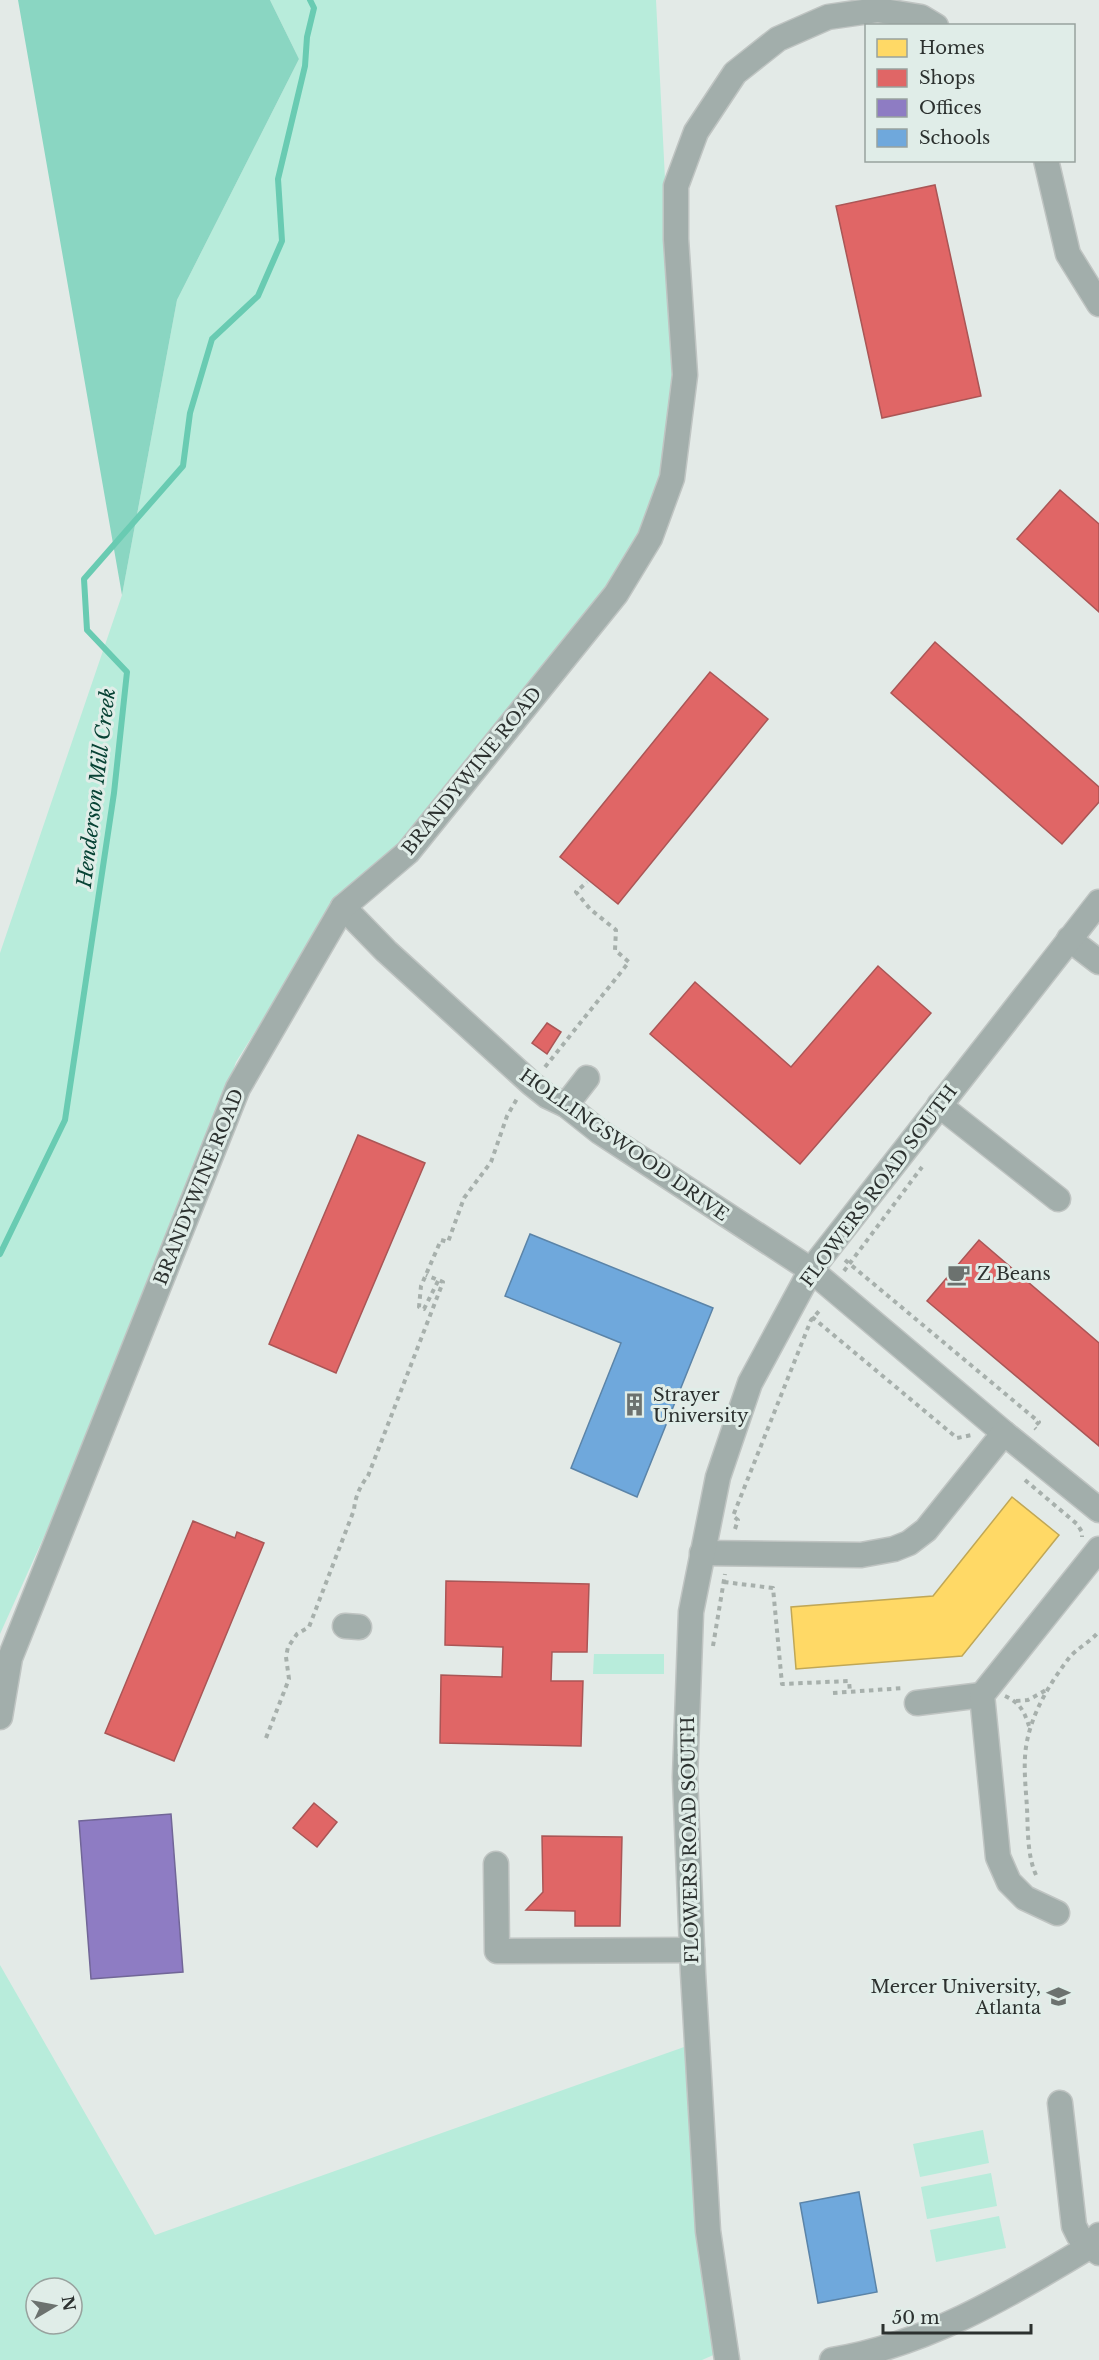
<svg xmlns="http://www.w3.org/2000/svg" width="1099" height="2360" font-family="'Libre Baskerville',serif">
<rect width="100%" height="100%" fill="#e3eae7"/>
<!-- green -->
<g fill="#b8ecdb" fill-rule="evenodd">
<polygon points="270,0 656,0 668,239 673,397 667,489 614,576 534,692 404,852 316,935 236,1062 172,1253 0,1634 0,953 122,595 177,300 299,59"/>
<polygon points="594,1654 664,1654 664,1674 593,1674"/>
<path d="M0,1965L155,2235L701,2041L718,2353L702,2360H0ZM36,2288H72V2324H36Z"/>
<polygon points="983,2130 989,2163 920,2177 913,2144"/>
<polygon points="991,2173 997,2206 927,2219 921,2187"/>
<polygon points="999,2216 1006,2248 936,2262 930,2230"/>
</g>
<!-- forest -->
<polygon fill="#8ad6c2" points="18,0 270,0 299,59 177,300 122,595"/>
<!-- homes -->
<polygon fill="#ffd966" stroke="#c0a756" stroke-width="1.5" points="1012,1497 1059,1535 962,1656 796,1669 791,1607 933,1596"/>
<!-- shops -->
<g fill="#e06666" stroke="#aa5656" stroke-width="1.5">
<polygon points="935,185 981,396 882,418 836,206"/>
<polygon points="1060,490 1099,524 1099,612 1017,539"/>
<polygon points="935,642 1099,787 1099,802 1062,844 891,693"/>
<polygon points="710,672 768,719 618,904 560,857"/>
<polygon points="878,966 931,1013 800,1164 650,1034 695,982 791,1067"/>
<polygon points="547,1023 561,1032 547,1054 532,1043"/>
<polygon points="358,1135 425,1163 336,1373 269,1344"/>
<polygon points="979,1240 1099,1343 1099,1446 927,1301"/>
<polygon points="193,1521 235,1538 237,1532 264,1543 174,1761 105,1733"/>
<polygon points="446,1581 589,1584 587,1652 552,1652 551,1681 583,1681 581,1746 440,1743 441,1675 502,1677 503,1647 445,1645"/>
<polygon points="314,1803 337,1822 317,1847 293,1828"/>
<polygon points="542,1836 622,1837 620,1926 575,1926 575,1911 526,1910 543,1892"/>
</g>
<!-- offices -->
<polygon fill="#8e7cc3" stroke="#716697" stroke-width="1.5" points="171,1814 183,1972 91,1979 79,1821"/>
<!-- schools -->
<g fill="#6fa8dc" stroke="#5b84a8" stroke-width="1.5">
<polygon points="530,1234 713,1308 637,1497 571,1468 621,1343 505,1296"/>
<polygon points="859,2192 877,2292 818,2303 800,2203"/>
</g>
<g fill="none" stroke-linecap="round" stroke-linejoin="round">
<!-- stream -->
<polyline stroke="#69cbb2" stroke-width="6" points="0,1254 65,1120 114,793 127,672 87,630 84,579 183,466 190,413 212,339 258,296 282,241 278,179 305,66 307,37 314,8 310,0"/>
<defs>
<g id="minor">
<polyline points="1046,160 1068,254 1099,304"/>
<polyline points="343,907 386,951 532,1084 547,1096 566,1105 600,1132 811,1270 1004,1433"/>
<polyline points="1069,939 1099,962"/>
<polyline points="566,1105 587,1078"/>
<polyline points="939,1105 1058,1199"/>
<polyline points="702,1553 861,1555 894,1549 909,1543 926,1530 1004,1433 1099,1510"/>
<polyline points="345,1626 359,1627"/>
<polyline points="917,1703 982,1695"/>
<polyline points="0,1717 10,1658 238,1088 343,907 408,852 616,594 650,538 672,478 685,375 676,239 676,186 696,132 735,73 778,39 828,17 877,10 921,17 936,26"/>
<polyline points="496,1864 497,1951 692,1950"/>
<polyline points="1057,1913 1025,1898 1009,1882 998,1857 982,1695 1099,1549"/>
<polyline points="1060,2103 1074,2226 1079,2236 1099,2253"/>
<polyline points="727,2360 708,2231 693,1973 685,1777 691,1612 718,1477 750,1383 811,1270 1099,902"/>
<path d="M832,2360C925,2345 1004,2298 1084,2250L1099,2235"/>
</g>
</defs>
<!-- minor casing -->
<use href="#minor" stroke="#bfc4c2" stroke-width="27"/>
<!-- path -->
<g stroke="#a7b0ac" stroke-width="4" stroke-dasharray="4.5 4.5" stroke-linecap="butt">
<polyline points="545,1067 629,962 615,950 616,930 590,909 576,892 587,882"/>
<polyline points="845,1260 1039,1422 1034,1427 1036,1429"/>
<polyline points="844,1271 922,1167"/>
<polyline points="438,1281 424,1309 419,1307 421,1286 441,1240 448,1242 464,1198 491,1162 507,1116 518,1097"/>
<polyline points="812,1317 957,1438 972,1435"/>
<polyline points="1025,1480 1077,1524 1082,1532 1082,1537"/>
<polyline points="735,1529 738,1520 733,1516 811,1320 821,1309"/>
<polyline points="724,1582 773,1588 782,1684 849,1681 850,1692"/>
<polyline points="713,1646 725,1574"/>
<polyline points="833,1693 904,1688"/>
<path d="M1005,1696C1020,1703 1024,1711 1029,1726"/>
<polyline points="1016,1701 1028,1700 1048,1689"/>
<path d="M266,1738L289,1679L286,1657L288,1647L297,1634L309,1627L354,1510C355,1497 360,1486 368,1476L443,1282L426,1275"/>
<path d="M1036,1875C1027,1855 1028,1829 1027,1808C1026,1791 1024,1774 1025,1757C1027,1721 1047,1687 1069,1658C1077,1648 1091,1642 1099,1631"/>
</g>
<!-- minor -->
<use href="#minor" stroke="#a2aeab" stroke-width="24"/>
</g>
<!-- icons -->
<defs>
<symbol id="cafe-bare" viewBox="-9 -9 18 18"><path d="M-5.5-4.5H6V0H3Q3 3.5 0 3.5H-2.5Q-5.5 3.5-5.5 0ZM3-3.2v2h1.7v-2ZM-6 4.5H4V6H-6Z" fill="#6c726f" stroke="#e0ede8" stroke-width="2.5" paint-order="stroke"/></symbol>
<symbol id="building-bare" viewBox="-9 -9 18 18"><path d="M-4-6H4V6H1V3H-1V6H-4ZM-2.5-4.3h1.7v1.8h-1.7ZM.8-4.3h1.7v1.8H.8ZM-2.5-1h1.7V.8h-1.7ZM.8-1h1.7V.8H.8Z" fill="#6c726f" stroke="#e0ede8" stroke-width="2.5" paint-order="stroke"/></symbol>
<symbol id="university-bare" viewBox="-9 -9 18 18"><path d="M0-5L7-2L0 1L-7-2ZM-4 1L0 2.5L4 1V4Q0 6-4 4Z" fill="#6c726f" stroke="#e0ede8" stroke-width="2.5" paint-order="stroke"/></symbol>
</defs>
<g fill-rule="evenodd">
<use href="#cafe-bare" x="942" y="1258" width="33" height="33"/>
<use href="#building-bare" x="618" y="1388" width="33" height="33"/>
<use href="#university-bare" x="1042" y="1980" width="33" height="33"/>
</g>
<g text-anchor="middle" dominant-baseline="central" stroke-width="6" stroke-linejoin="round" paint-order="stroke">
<!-- street labels -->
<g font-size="18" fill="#2c312f" stroke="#e0ede8">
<text transform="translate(472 771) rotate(-51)">BRANDYWINE ROAD</text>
<text transform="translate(624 1145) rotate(35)">HOLLINGSWOOD DRIVE</text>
<text transform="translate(879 1186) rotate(-53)">FLOWERS ROAD SOUTH</text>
<text transform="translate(199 1187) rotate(-68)">BRANDYWINE ROAD</text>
<text transform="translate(690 1840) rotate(-91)">FLOWERS ROAD SOUTH</text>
</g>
<!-- poi labels -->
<g font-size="18" fill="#2c312f" stroke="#e0ede8" text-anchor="start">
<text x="977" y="1274">Z Beans</text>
<text x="653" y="1395">Strayer<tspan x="653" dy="21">University</tspan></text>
<text x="1041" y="1987" text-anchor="end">Mercer University,<tspan x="1041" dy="21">Atlanta</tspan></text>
</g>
<!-- water labels -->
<g font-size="20" font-style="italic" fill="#074234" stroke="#e0ede8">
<text transform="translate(96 788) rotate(-83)">Henderson Mill Creek</text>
</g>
</g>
<!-- legend -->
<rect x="865" y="24" width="210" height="138" fill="#e0ede8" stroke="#98a29e" stroke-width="1.5"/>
<rect x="877" y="39" width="30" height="18" fill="#ffd966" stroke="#98a29e" stroke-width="1.5"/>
<text x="919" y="54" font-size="18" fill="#2c312f">Homes</text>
<rect x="877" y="69" width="30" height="18" fill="#e06666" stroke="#98a29e" stroke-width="1.5"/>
<text x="919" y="84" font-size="18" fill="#2c312f">Shops</text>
<rect x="877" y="99" width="30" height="18" fill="#8e7cc3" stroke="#98a29e" stroke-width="1.5"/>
<text x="919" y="114" font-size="18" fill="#2c312f">Offices</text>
<rect x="877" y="129" width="30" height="18" fill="#6fa8dc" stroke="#98a29e" stroke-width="1.5"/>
<text x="919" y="144" font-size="18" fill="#2c312f">Schools</text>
<!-- north arrow -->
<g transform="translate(54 2306) rotate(80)"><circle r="28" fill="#e0ede8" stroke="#98a29e" stroke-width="1.5"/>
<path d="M0-4.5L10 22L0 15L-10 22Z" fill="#6c726f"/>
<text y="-9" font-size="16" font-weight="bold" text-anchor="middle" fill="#2c312f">N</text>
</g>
<!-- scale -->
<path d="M883 2324v9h148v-9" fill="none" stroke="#2c312f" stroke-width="3"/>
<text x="892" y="2324" font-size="18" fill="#2c312f" stroke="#e0ede8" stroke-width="4.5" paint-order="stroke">50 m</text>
</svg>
